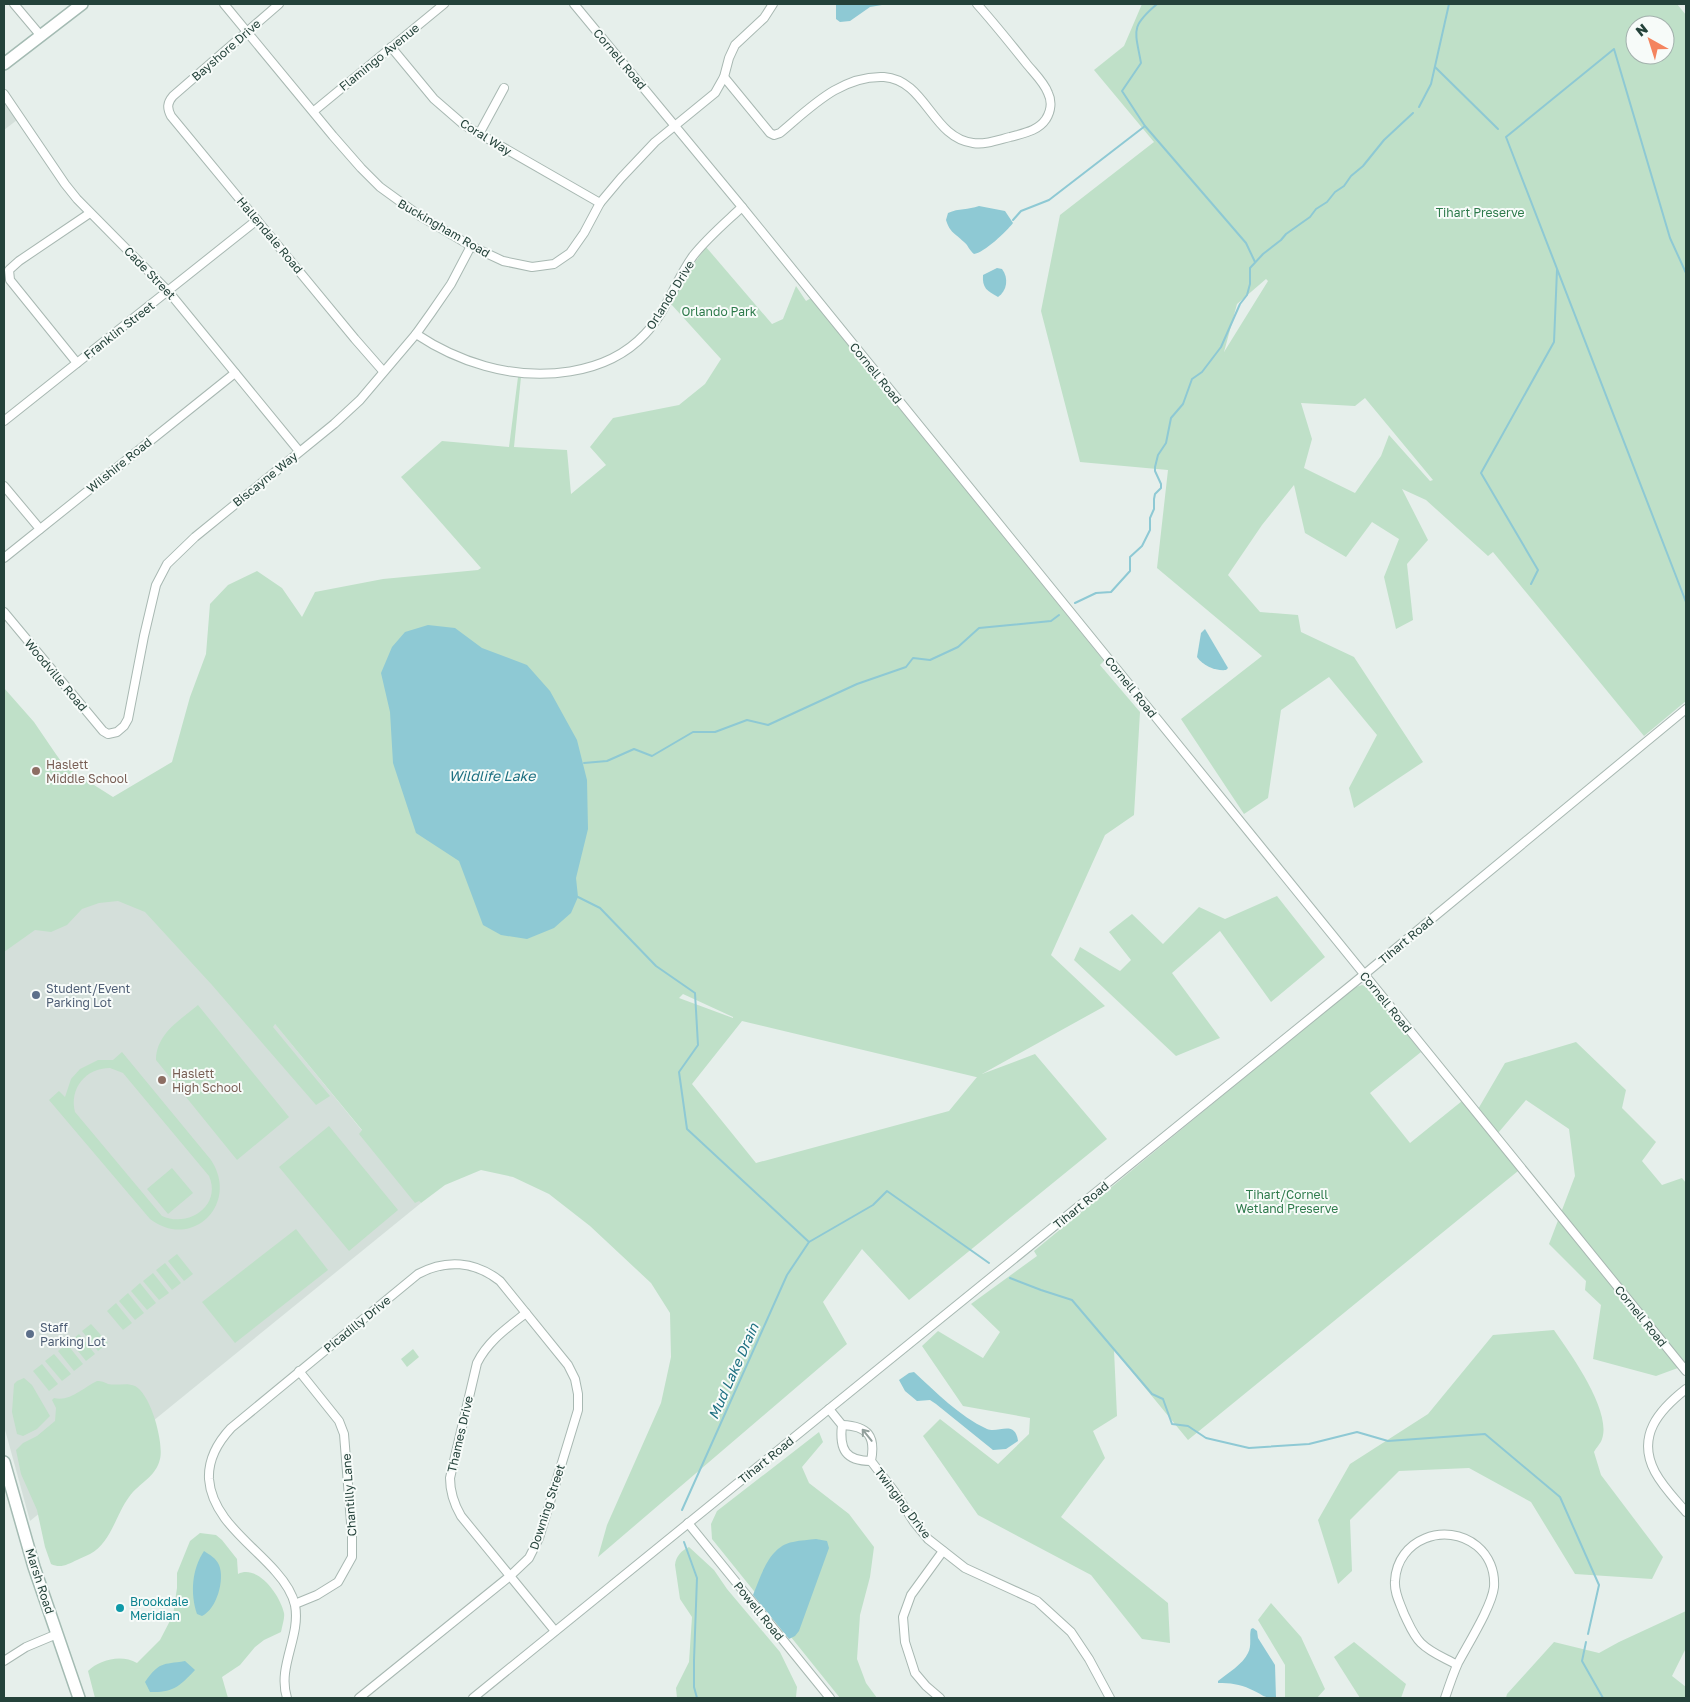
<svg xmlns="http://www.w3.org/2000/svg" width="1690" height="1702" font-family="'Golos Text',sans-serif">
<rect width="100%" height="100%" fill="#e6efeb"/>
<!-- built -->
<g fill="#d4dfda">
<polygon points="4,100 17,120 4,130"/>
<polygon points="4,691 421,1203 30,1521 4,1426"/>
</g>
<!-- green -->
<g fill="#bfe0c8" fill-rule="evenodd">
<path d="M1142,4H1677L1686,15V701L1644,736L1493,552L1488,556L1426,500L1402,489L1428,540L1407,564L1413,620L1396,629L1384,577L1399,539L1372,522L1346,557L1305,533L1294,485L1262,525L1228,575L1260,612L1298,615L1301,632L1354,657L1423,762L1354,808L1349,788L1377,735L1329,677L1281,710L1268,798L1244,814L1181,719L1262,656L1157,568L1168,470L1080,462L1041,311L1060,215L1154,142L1094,70L1124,46ZM1635,25H1665V55H1635ZM1266,279L1268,281L1224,352L1237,304ZM1365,398L1433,480L1430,481L1389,435L1381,456L1355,493L1304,468L1312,439L1301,403L1355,406Z"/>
<path d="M706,247L772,324L783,319L796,286L806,301L811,298L1104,661L1100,665L1140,712L1134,815L1105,835L1051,955L1105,1006L982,1074L1035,1054L1107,1139L909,1300L862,1249L823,1302L847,1344L598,1557L607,1525L661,1403L671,1357L670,1313L651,1283L590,1226L549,1194L513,1177L481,1170L445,1185L421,1203L419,1201L415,1203L359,1134L362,1130L275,1024L273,1027L330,1096L316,1105L212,985L145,912L118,901L99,903L82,909L67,925L51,932L35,930L4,952V688L34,722L64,766L113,797L172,762L190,697L206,654L210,604L228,585L257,571L282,588L302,617L315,592L383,579L478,570L481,568L401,477L442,441L509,447L518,377H521L514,447L567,450L571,494L606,465L590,447L613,418L679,405L705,384L721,359L671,304L683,279ZM683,994L733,1017V1018L679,998ZM742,1021L976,1077H977L949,1111L756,1163L692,1084Z"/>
<polygon points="1277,896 1325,957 1271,1002 1220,931 1172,973 1220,1038 1176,1056 1074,960 1080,947 1120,971 1131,960 1109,932 1132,914 1163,944 1199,907 1225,919"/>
<polygon points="1362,985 1370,988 1421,1052 1370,1093 1410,1143 1462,1101 1474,1116 1505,1063 1576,1042 1626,1090 1622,1108 1656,1142 1642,1161 1662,1185 1682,1178 1686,1183 1686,1365 1656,1376 1593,1359 1601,1305 1585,1290 1586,1281 1549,1244 1575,1176 1569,1129 1526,1100 1493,1139 1518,1171 1188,1440 1114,1350 1117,1416 1093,1431 1105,1458 1061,1517 1168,1603 1170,1643 1142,1639 1091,1575 978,1515 923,1436 940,1419 998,1464 1029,1434 1030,1418 963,1406 922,1346 938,1331 983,1358 1000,1332 971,1304 1037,1256 1034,1251 1353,988"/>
<path d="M198,1005L289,1117L237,1160L156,1060C156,1034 180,1020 198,1005Z"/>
<path d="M122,1052L211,1160C240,1204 192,1251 150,1219L49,1100L59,1091L65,1097L71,1079L80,1069L98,1060H113ZM110,1068L123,1073L209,1176C222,1206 188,1228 162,1216L75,1112C69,1088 86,1068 110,1068Z"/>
<polygon points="329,1126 398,1210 349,1251 279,1167"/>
<polygon points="172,1168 193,1193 168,1214 147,1189"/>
<polygon points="296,1229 328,1270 235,1343 202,1302"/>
<polygon points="177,1254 193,1274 184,1281 168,1261"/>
<polygon points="165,1263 181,1283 172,1290 156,1270"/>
<polygon points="153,1273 169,1293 159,1300 143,1281"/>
<polygon points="140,1283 156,1303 147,1310 131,1291"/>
<polygon points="128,1293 144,1313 135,1320 119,1301"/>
<polygon points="116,1303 132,1323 123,1330 107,1311"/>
<polygon points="91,1324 108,1343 98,1351 82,1331"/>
<path d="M1554,1330C1570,1353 1612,1411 1602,1439C1601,1443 1596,1448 1594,1452L1601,1475L1663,1557L1652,1579L1575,1574L1531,1502L1469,1468L1399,1471L1350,1520L1352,1571L1338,1584L1318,1520L1350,1464L1428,1414L1493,1335Z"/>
<polygon points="79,1334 95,1354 86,1361 70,1341"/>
<polygon points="67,1344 83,1364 74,1371 58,1351"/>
<polygon points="413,1349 419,1357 407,1367 401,1359"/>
<polygon points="54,1354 71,1374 62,1381 45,1361"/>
<polygon points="42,1364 58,1384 49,1391 33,1371"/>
<polygon points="24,1378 32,1385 50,1416 37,1429 23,1436 17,1434 12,1412 14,1384 17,1381"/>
<path d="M97,1381C102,1381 104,1382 108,1384C117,1386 127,1382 135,1386C151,1394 164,1443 160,1459C156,1477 139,1483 129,1497C116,1514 111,1543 90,1554C86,1556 81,1558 77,1560C68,1564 61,1569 51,1564L45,1547L37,1510L21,1474L16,1450L23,1443L37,1436L55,1421L56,1408L52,1400L54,1398C70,1402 84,1387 97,1381Z"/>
<polygon points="819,1432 823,1442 802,1467 809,1483 849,1514 874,1547 870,1577 860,1615 857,1659 866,1683 877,1698 840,1698 712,1539 711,1524 717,1511"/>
<path d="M200,1533L216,1535L222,1540L237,1559L238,1574C258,1564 280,1595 284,1613C285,1618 282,1626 281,1632L264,1640L255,1647L240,1665L222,1677L228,1698H95L88,1671C100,1659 122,1654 137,1663L160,1640L173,1615L177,1588V1573L190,1541Z"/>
<path d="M689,1547L714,1570L727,1589L780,1652L797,1687L796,1697L794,1698H677L676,1688L689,1662L692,1617L680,1599L675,1565C676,1556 681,1551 689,1547Z"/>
<polygon points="1271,1603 1301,1637 1325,1689 1317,1698 1285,1698 1285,1665 1258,1620"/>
<polygon points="1686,1611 1686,1648 1672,1676 1686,1687 1686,1698 1506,1698 1507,1694 1554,1642 1599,1653 1619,1642"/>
<polygon points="1354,1642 1406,1684 1401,1698 1360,1698 1334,1657"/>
</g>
<!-- water -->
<g fill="#8ec9d4">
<polygon points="836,4 888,4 870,7 850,21 840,22 836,19"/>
<path d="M979,206L1005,211L1013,223C1007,231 984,253 974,254C969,250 968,245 964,242C955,233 950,233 946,220L948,213C959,208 968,210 979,206Z"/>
<path d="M997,268L1002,269C1009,278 1007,291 998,297C987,291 982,288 983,275Z"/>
<polygon points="428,625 455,628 482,648 527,665 550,691 577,740 587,780 588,829 576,878 578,897 571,913 554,928 527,939 501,935 483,925 459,861 416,833 393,763 390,712 381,673 392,647 405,632"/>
<path d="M1205,629L1228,668L1226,670C1216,671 1203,666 1197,657L1201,633Z"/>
<path d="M914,1372C936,1392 959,1416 987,1429C998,1434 1015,1419 1018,1441L1006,1449L993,1450L936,1404L930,1400L917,1401L905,1391L899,1380L909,1373Z"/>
<path d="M816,1539L827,1541L829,1548L799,1631L795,1636L789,1639L753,1595C761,1576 769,1546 793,1542C801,1540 809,1540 816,1539Z"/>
<path d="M204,1551C210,1555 216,1558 219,1565C225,1579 217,1609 202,1616L197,1614C190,1593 192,1569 204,1551Z"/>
<path d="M1253,1628L1257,1631L1258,1638L1275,1665L1276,1698C1261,1698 1263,1694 1250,1689C1240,1684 1230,1683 1218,1683V1681C1228,1673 1243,1664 1248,1653C1252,1646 1249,1636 1251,1629Z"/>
<path d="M185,1661L195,1670C180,1686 173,1693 150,1692L145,1682C160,1661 162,1665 185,1661Z"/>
</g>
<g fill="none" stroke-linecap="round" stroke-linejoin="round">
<!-- stream -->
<g stroke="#8ec9d4" stroke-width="2">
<polyline points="1435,67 1498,129"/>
<polyline points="1419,107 1431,84 1449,4"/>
<path d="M1145,126L1122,91L1141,63C1135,30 1130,27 1157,4"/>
<polyline points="1013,220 1021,211 1049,200 1145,126 1246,243 1255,262"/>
<polyline points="1686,273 1670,238 1614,49 1506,137 1686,602"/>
<polyline points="1531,584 1538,570 1481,473 1554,342 1557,270"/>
<polyline points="1075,603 1096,593 1111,592 1130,571 1130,557 1142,546 1150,530 1150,518 1154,509 1154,499 1155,494 1161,488 1161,484 1155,471 1155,467 1158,455 1166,443 1171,418 1183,404 1192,379 1202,372 1221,347 1240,304 1247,295 1250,284 1250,268 1263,254 1281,240 1286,234 1310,217 1316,209 1327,202 1335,192 1344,186 1351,176 1363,166 1384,140 1413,113"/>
<polyline points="584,763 607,761 634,749 652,756 693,732 715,732 747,720 768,725 857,684 906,667 913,658 930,660 958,647 979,628 1051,621 1059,615"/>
<polyline points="578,897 600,908 656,966 695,993 698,1045 679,1072 687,1129 809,1242 873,1205 887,1191 989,1263"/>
<polyline points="1010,1278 1041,1290 1072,1300 1152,1394 1163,1399 1172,1424 1188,1426 1206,1438 1249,1448 1309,1444 1357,1432 1388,1441 1485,1434 1560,1497 1599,1585 1588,1634"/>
<polyline points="682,1510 787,1275 809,1242"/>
<polyline points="684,1542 697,1578 694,1660 694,1687 697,1698"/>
<polyline points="1586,1642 1582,1661 1603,1698"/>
</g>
<defs>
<g id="street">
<polyline points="14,4 41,36"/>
<polyline points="224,4 333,136 361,168 380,187 420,216 471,246 503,261 532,267 554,264 570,253 584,233 600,203 621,178 655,142 715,93 724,77 729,58 735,45 764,18 773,4"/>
<path d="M279,4L173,96C167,103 167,108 171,116L355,339L383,371"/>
<polyline points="574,4 742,207 1686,1371"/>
<polyline points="391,47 434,99 464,125 600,203"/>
<path d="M724,77L770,133L774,135L780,133C810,108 841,75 884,77C926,80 932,138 973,143C985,145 998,140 1010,137C1024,133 1038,131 1046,119C1051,111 1052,101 1048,93C1044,82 1033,72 1026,63C1010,43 994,23 977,4"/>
<polyline points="4,94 65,184 77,199 168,291 299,451"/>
<polyline points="314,111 444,4"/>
<polyline points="479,134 504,88"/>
<path d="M416,334C437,348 460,359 485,366C538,381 606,376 645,334C667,311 675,281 693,256C707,238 725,223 742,207"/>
<polyline points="77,363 10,280 9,270 19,261 90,213"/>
<polyline points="4,421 257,220"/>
<polyline points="4,486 40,529"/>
<polyline points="4,558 235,373"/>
<polyline points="4,612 103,731 108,734 117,732 124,726 128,719 144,636 156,585 167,564 195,537 334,424 360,400 416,334 431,313 451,284 471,246"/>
<path d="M526,1313C507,1328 488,1341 477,1363L450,1478C450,1492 454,1504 461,1516L555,1631"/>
<path d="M1686,1389C1659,1410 1636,1436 1655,1472C1663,1487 1676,1500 1686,1512"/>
<path d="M829,1409L842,1425C839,1450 846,1461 871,1461"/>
<path d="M842,1425C868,1426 876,1436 871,1461L894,1491L914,1522L928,1539L965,1568L1037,1601L1071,1632L1089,1659L1110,1698"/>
<polyline points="688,1523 830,1698"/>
<polyline points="295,1604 317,1595 338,1582 352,1557 352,1535 344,1434 339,1421 299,1371"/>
<polyline points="4,1661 26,1647 57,1634"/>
<path d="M287,1698C277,1666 301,1637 295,1605C292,1592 284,1581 276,1572C252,1544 212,1519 209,1479C208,1459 218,1442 231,1428L418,1274C446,1259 475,1261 500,1281L568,1365L575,1379L578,1394V1410L539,1538L529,1558L510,1576L359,1698"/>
<polyline points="473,1698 1355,982 1686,709"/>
<polyline points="940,1698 926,1686 915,1673 905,1642 903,1617 911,1595 943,1551"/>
<path d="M1445,1698C1449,1686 1453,1674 1458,1663C1468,1644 1492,1606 1494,1587C1495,1571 1489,1556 1477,1546C1446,1521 1397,1539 1395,1581C1394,1593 1400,1603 1404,1614C1409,1624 1413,1635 1421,1643C1431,1653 1445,1658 1457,1665"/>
</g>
<g id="secondary">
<polyline points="4,64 82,4"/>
<polyline points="4,1462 34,1567 79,1698"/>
</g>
</defs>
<!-- street casing -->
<use href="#street" stroke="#a8b8b2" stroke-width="10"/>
<!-- secondary casing -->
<use href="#secondary" stroke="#a4bbb3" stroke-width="14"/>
<!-- street -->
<use href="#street" stroke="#fff" stroke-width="8"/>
<!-- secondary -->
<use href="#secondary" stroke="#fff" stroke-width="11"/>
</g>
<!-- one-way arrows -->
<defs><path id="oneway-shaft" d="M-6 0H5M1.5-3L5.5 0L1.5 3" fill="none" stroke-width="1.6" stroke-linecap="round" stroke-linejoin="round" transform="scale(1.25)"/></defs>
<use stroke="#92a09c" href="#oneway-shaft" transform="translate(867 1435) rotate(-129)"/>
<!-- markers -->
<g fill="#8d6e63" stroke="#f7fbf9" stroke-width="2">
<circle cx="36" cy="771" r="5"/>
<circle cx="162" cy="1080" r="5"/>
</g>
<g fill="#5c6f8a" stroke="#f7fbf9" stroke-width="2">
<circle cx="36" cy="995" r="5"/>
<circle cx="30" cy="1334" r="5"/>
</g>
<circle fill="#0f9aa8" stroke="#f7fbf9" stroke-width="2" cx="120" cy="1608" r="5"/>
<g text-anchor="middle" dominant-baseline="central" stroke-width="4" stroke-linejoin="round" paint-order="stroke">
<!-- street labels -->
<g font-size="12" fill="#24423a" stroke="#f7fbf9">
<text transform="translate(226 50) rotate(-41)">Bayshore Drive</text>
<text transform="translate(379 57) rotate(-39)">Flamingo Avenue</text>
<text transform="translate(620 59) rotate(50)">Cornell Road</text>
<text transform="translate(486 137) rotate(32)">Coral Way</text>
<text transform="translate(444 228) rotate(30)">Buckingham Road</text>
<text transform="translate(270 235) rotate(50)">Hallendale Road</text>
<text transform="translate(150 273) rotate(46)">Cade Street</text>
<text transform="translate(670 295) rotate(-58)">Orlando Drive</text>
<text transform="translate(119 330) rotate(-38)">Franklin Street</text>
<text transform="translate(876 373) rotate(51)">Cornell Road</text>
<text transform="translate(119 465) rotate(-39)">Wilshire Road</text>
<text transform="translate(265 479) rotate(-39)">Biscayne Way</text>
<text transform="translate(56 675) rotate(50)">Woodville Road</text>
<text transform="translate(1131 687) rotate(51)">Cornell Road</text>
<text transform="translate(1406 940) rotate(-40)">Tihart Road</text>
<text transform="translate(1386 1002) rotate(51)">Cornell Road</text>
<text transform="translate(1081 1205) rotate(-39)">Tihart Road</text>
<text transform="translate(1641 1316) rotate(51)">Cornell Road</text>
<text transform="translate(357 1324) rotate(-39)">Picadilly Drive</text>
<text transform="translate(460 1434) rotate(-77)">Thames Drive</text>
<text transform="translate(766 1460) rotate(-39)">Tihart Road</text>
<text transform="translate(349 1495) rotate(-94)">Chantilly Lane</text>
<text transform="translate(903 1503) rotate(53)">Twinging Drive</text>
<text transform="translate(547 1507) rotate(-72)">Downing Street</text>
<text transform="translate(40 1581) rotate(72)">Marsh Road</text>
<text transform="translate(759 1611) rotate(51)">Powell Road</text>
</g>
<!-- park labels -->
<g font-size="12" fill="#2d7a4b" stroke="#f7fbf9">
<text x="1480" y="212">Tihart Preserve</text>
<text x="719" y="311">Orlando Park</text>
<text x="1287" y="1194">Tihart/Cornell<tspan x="1287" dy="14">Wetland Preserve</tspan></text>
</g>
<!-- education labels -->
<g font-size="12" fill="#785e54" stroke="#f7fbf9" text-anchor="start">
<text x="46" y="764">Haslett<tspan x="46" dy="14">Middle School</tspan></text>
<text x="172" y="1073">Haslett<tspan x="172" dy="14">High School</tspan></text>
</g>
<!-- service labels -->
<g font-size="12" fill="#4e5e75" stroke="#f7fbf9" text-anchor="start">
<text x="46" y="988">Student/Event<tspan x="46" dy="14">Parking Lot</tspan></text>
<text x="40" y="1327">Staff<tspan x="40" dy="14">Parking Lot</tspan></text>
</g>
<!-- culture labels -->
<g font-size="12" fill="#0d838f" stroke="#f7fbf9" text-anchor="start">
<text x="130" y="1601">Brookdale<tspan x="130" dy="14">Meridian</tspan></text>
</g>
<!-- water labels -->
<g font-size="14" font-style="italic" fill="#1c6f80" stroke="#f7fbf9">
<text x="492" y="775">Wildlife Lake</text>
<text transform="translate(733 1371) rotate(-66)">Mud Lake Drain</text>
</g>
</g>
<!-- border -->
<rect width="1690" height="1702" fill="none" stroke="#24423a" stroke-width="10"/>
<!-- north arrow -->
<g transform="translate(1650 40) rotate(321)"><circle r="24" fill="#f7fbf9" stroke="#a3b1ad"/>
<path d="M0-4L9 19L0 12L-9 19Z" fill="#f4845f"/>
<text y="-8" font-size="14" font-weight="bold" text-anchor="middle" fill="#24423a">N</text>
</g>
</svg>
